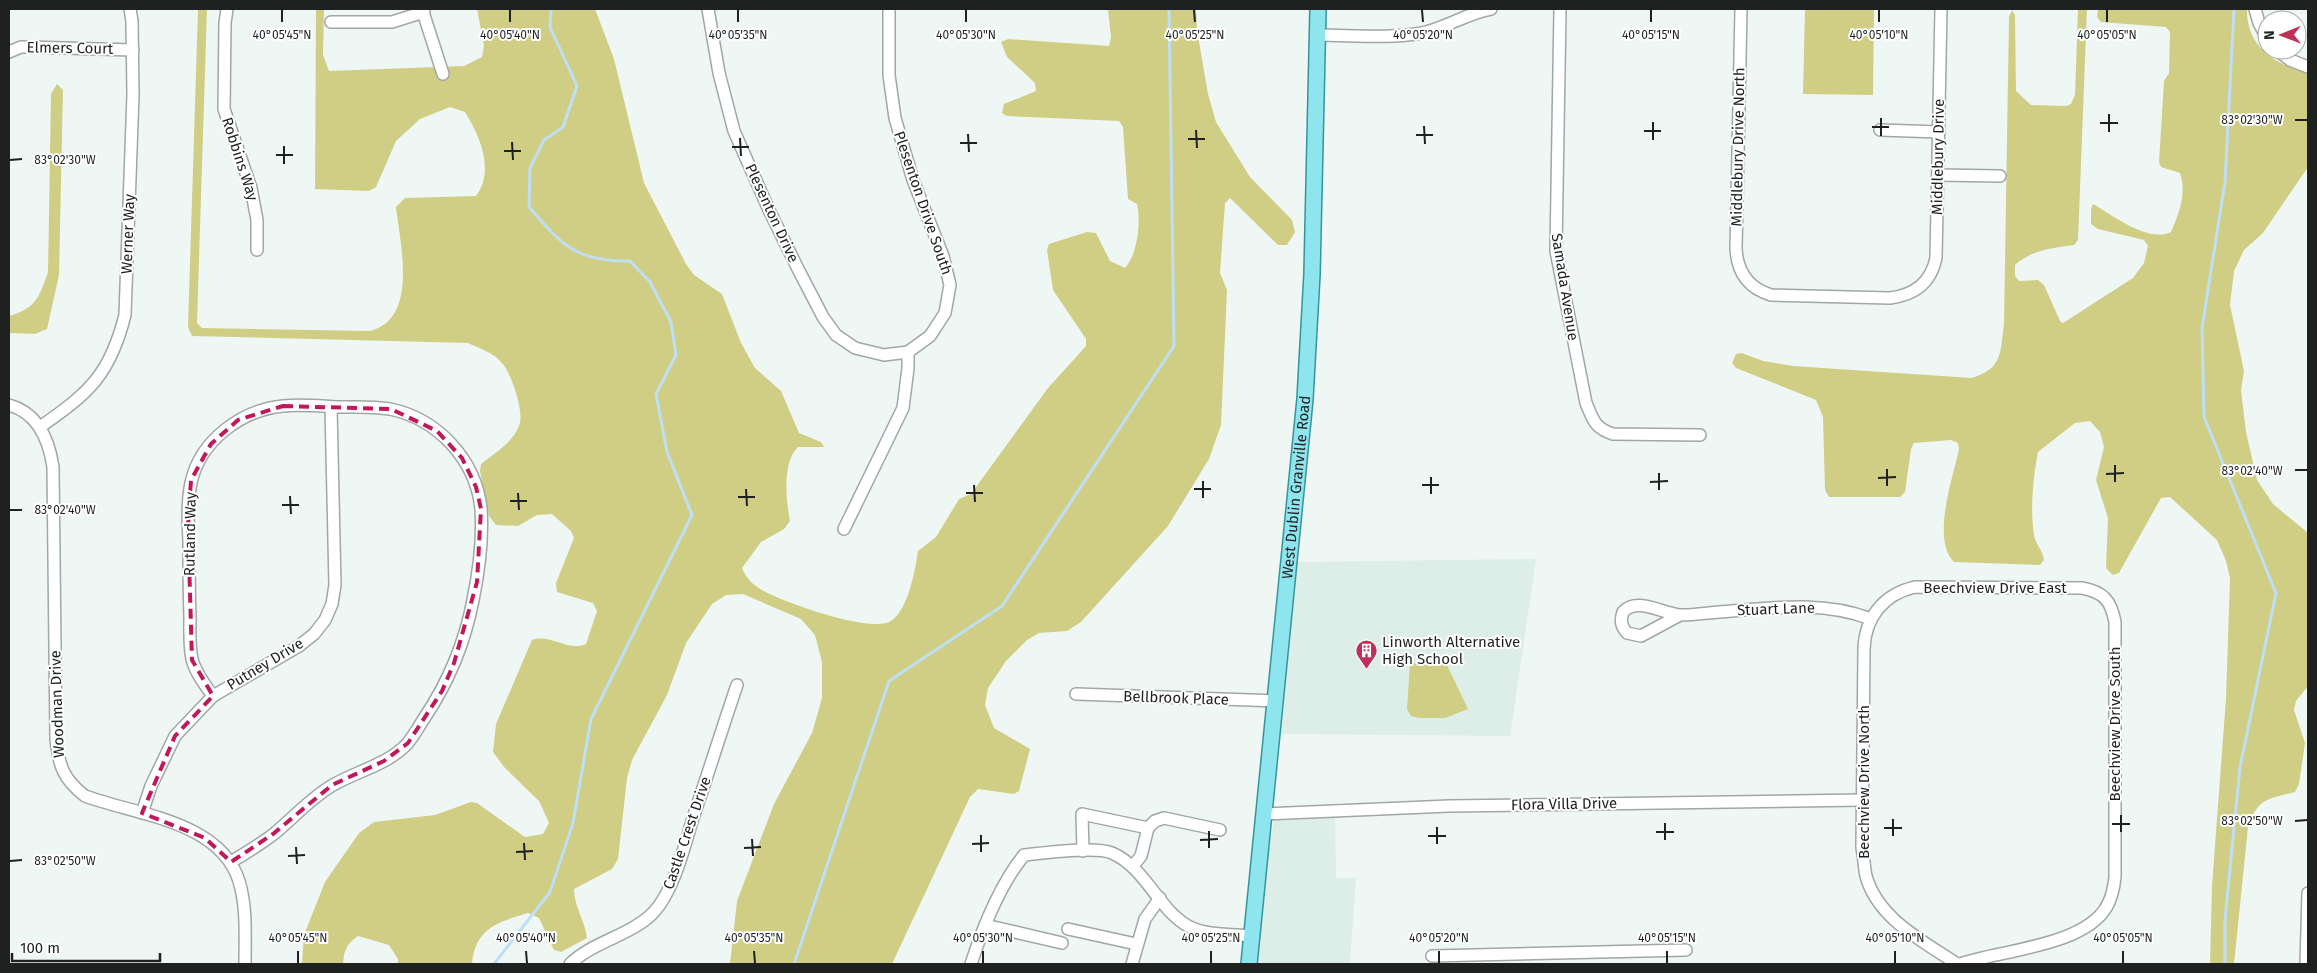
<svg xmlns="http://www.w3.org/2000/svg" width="2317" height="973" font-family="'Fira Sans',sans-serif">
<rect width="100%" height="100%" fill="#eff7f4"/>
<!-- built -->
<g fill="#ddede7">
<polygon points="1536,559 1510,736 1278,734 1295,562"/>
<polygon points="1335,808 1336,878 1356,878 1350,964 1250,964 1275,813"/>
</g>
<!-- green -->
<g fill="#d0ce85">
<path d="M198,9H207L197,323L202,328L370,331C419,319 400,244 396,207L405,198L476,196C495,171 480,136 465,112L450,107L420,119L396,141L376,187L369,191L315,189L316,9H324L323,55L329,71L464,66L482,57L484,46L477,9H595L614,59L644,183L686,264L694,275L722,294L741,343L755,368L781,391L799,433L821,442L824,447H798C782,462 786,500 790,521L784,529L761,542L742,568C746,578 753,585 762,590C782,602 873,634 891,621C908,610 915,571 918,551L936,537L959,499L971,494L1048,388L1086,346V339L1053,290L1047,250L1049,244L1087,232L1096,233L1110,261L1125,268C1138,253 1141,222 1137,204L1128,199L1123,127L1119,121L1007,116L1002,113L1004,104L1036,91L1035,83L1007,57L1001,42L1008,39L1109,46L1111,37L1108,9H1196L1197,30L1208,94L1216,122L1250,177L1292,220L1295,232L1287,245H1278L1230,198L1225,203L1220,273L1227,290L1221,425L1209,459L1168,526L1081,622L1067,631L1039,633L1027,640L1006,661L988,688L985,705L994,728L1030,749L1019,791L1014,794L978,789L970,797L892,964H730L737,901L774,804L812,733L822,698V662L815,635L801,619L743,594L726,595L712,604L686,643L667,695L632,760L627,778L618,859L612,869L574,889C574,906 585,921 587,938L561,952L554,950L539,918L528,913C498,922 475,928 472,964H398V959L389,945L358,936C346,944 344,951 343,964H302L304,935L325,882L359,833L374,822L435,815L471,802L477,803L525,837L543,834L549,823L539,801L505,768L493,752L496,724L532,640C550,633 569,652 586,644L597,611L593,603L557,592L556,583L574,538L571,531L552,514L537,515L518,526L496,525L489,516L480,471L481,464C495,453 512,443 519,426C525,412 511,373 502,363C494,353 479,348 468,343L192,336L188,327Z"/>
<polygon points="1805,9 1874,9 1873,95 1803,94"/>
<path d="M2078,9H2087L2078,240L2074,245C2053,248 2031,250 2015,265V276L2019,281L2038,280L2044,285L2060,321L2063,323L2133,278L2144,263L2148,246L2144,240L2098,229L2091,224V209L2093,204C2114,216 2148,243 2171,232C2179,213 2187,194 2180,173L2161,167L2159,162L2164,81L2169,73L2170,32L2166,27L2101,22L2097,17L2098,9H2247C2246,46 2275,66 2308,72V167L2263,233L2244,250L2234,271L2230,305L2244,371L2241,390L2246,432L2257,480L2273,504L2308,533V686L2296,701L2294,710L2305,743L2299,784L2295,792C2267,799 2258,798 2248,827L2234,964H2210L2212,886L2226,698L2230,578L2226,561L2217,540L2170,497L2161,498L2119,573L2113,575L2106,568L2108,518L2096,480L2104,447L2100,432L2090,421L2075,423L2038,452C2033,478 2030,509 2034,535C2035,544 2043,550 2044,560L2040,565L1954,562C1931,539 1953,478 1959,449L1958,443L1951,440L1914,443L1911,449L1905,492L1900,497H1829L1825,490L1823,417L1816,400L1736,368L1732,363L1736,354L1742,353L1763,361L1793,366L1972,378C2003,368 2000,353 2004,324L2009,17L2012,10L2015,15L2016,91L2031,105L2066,106L2071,104L2075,95Z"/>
<path d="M57,84L63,90L59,275L47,329L35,334L9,333V316C36,308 39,298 48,272L51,94Z"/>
<polygon points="1443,657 1468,709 1445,718 1419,718 1411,716 1407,709 1410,664"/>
</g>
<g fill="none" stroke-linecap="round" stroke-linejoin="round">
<!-- stream -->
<g stroke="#bfdff5" stroke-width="3">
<path d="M494,964L550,892L573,823L591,719L692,515L667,452L656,394L676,355L671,322L650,282L630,261C576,262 562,245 529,207L530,168L544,140L563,127L577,86L550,27L551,9"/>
<polyline points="794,964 889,681 1002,606 1174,346 1169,9"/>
<polyline points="2225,964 2225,920 2240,767 2276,593 2204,417 2202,328 2225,182 2234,9"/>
</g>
<defs>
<g id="minor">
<polyline points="227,9 225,23 224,109 251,188 257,220 257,250"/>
<polyline points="422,9 443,74"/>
<polyline points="708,9 719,73 734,131 769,210 798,269 823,317 836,335 855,348 884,355 908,352 930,336 945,313 950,285 943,256 913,180 895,118 889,75 889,9"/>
<path d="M1560,9L1556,251L1586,403C1593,419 1594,428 1613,434L1700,435"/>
<path d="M1741,9L1736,248C1737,272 1748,288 1771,295L1890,298C1914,295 1931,283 1936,258L1941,9"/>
<polyline points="2255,9 2259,23 2267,38"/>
<polyline points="331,22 392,22 424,12"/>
<path d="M1318,35C1352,35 1388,39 1422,33C1446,28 1467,13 1491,9"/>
<polyline points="2277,50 2290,60 2308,67"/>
<polyline points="9,52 21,47 30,47 133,50"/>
<polyline points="1880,130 1939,132"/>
<polyline points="1938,175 2000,176"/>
<path d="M9,405C38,413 49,440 53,467L56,739C59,766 63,779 85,796C137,815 220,821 239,881C247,907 245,937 245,964"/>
<path d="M40,427C89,393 110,375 125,315L133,95L132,21L130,9"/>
<polyline points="844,529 903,408 908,368 908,352"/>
<path d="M1680,615L1641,636L1627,633C1621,626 1620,621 1623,612C1637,596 1663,614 1681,615C1693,615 1707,613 1719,612C1769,608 1823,600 1871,619"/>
<polyline points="1076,694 1276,701"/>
<path d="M213,696C205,685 195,672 192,659C189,645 190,630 190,616C189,591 189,566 189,541C188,522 187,502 191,483C200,440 242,410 283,406C301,404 319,406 337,407C355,407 373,406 390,409C438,419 476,460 481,509C483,538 479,571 473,600C465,642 449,681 425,717C419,726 414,736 407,744C387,765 357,771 333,785C312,797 294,817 275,833C261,844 246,853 231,862"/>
<polyline points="142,813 151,786 175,736 213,696 299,646 314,634 325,620 332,604 335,585 331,407"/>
<polyline points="1265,814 1449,806 1862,800"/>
<polyline points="1083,851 1082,814 1148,828"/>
<polyline points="1133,866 1141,856 1148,828 1155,821 1164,818 1220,830"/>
<polyline points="985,925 1062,943"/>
<polyline points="1068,929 1136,944"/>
<polyline points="1432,956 1686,950"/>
<path d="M570,964C594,941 630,936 653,913C674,891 684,847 693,818C708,774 722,729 737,685"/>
<path d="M971,964C983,927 999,886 1024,855C1044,853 1095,846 1112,853C1146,868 1157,908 1188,926C1206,936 1232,934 1252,936"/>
<polyline points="1132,964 1145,919 1160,898"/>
<path d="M1957,964C1923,941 1878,919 1866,876C1864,867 1864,857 1862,848L1864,649C1865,617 1884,594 1915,587L2082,588C2104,592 2111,601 2115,622V877C2114,887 2112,897 2107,906C2085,946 2001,950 1960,964"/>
<polyline points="2306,964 2308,893"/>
</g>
<g id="major">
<path id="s1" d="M1249,964L1305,399L1312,274L1318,9"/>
</g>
</defs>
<!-- minor casing -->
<use href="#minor" stroke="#a0a7a4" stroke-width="14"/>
<!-- major casing -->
<use href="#major" stroke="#35959d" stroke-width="18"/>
<!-- minor -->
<use href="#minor" stroke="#fff" stroke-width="11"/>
<!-- major -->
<use href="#major" stroke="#8ee5ed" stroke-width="15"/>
</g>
<!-- marked area -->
<path fill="none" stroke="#c2185b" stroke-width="4" stroke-dasharray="10 6" stroke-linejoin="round" d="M283,406L391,409L437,431L462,458L476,487L481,509L477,582L454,663L442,691L408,743L384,761L332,785L273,834L231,862L205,838L142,813L175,736L213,696L192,660L188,526L191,480L211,444L238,420Z"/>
<!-- ticks -->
<path fill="none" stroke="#1e2120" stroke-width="2" d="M282,10V22M510,10V22M738,10V22M966,10V22M1194,10L1195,22M1422,10L1423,22M1651,10V22M1879,10V22M2107,10V22M2109,114V132M1881,118V136M2295,120H2307M1653,122V140M2100,123H2118M1424,126L1425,144M1872,127H1889M1196,130L1197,148M1644,131H1661M968,134L969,152M1416,135H1433M740,138L741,156M1188,139H1205M512,142L513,160M960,143H977M284,146V164M732,147H749M504,151H521M276,155H293M10,160L22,159M2115,465V482M1887,469V486M2295,470H2307M1659,473V490M2106,474L2124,473M1431,477V494M1878,478L1896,477M1203,481V498M1650,482L1668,481M974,485L975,502M1422,485H1439M746,489L747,506M1194,489H1211M518,493L519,510M966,493H983M290,496L291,514M738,497H755M510,501H527M282,505H299M10,510H22M2121,815V832M1893,819V836M2295,821L2307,820M1665,823V840M2112,824H2130M1437,827V844M1884,828H1902M1209,831V848M1656,832H1674M981,835V852M1428,836H1446M752,839L753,856M1200,840L1218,839M524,843L525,860M972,844L989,843M296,847L297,864M744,848L761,847M516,852L533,851M288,856L305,855M10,861L22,860M298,951V963M526,951L527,963M754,951L755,963M983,951V963M1211,951V963M1439,951V963M1667,951V963M1895,951V963M2123,951V963"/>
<!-- icons -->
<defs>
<symbol id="building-pin" viewBox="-11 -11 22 30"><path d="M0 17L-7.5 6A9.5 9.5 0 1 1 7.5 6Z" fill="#bf3059" stroke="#fff"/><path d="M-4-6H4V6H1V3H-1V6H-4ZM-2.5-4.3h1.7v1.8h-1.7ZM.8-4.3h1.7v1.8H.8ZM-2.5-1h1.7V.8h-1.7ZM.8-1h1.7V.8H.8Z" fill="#fff"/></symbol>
</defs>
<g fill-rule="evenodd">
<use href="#building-pin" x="1354" y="638" width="25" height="34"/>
</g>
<g text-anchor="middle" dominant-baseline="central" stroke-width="4" stroke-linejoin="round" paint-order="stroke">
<!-- street labels -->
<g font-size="15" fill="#1e2120" stroke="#fff">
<text transform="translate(70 48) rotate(1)">Elmers Court</text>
<text transform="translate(1738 147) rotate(-89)">Middlebury Drive North</text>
<text transform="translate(1938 157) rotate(-89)">Middlebury Drive</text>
<text transform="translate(240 159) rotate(72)">Robbins Way</text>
<text transform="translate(923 203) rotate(71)">Plesenton Drive South</text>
<text transform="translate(772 213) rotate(65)">Plesenton Drive</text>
<text transform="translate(128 234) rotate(-88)">Werner Way</text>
<text transform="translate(1565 287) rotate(81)">Samada Avenue</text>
<text stroke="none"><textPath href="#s1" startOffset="479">West Dublin Granville Road</textPath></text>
<text transform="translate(190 534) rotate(-89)">Rutland Way</text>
<text x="1995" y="588">Beechview Drive East</text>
<text transform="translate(1776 609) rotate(-2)">Stuart Lane</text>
<text transform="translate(265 664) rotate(-31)">Putney Drive</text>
<text transform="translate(1176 698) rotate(2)">Bellbrook Place</text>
<text transform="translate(57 704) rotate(-92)">Woodman Drive</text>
<text transform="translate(2115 724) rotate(-90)">Beechview Drive South</text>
<text transform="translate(1864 782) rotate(-90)">Beechview Drive North</text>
<text transform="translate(1564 804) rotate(-1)">Flora Villa Drive</text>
<text transform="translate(687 833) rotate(-71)">Castle Crest Drive</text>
</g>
<!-- poi labels -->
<g font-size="15" fill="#1e2120" stroke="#fff" text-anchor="start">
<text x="1382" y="642">Linworth Alternative<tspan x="1382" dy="17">High School</tspan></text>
</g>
</g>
<g font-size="12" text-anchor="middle" fill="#1e2120" stroke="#fff" stroke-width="4" stroke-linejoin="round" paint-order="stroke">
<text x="282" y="39">40°05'45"N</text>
<text x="510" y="39">40°05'40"N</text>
<text x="738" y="39">40°05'35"N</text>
<text x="966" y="39">40°05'30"N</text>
<text x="1195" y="39">40°05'25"N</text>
<text x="1423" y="39">40°05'20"N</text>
<text x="1651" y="39">40°05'15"N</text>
<text x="1879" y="39">40°05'10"N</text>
<text x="2107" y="39">40°05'05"N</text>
<text x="2252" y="124">83°02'30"W</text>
<text x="65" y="164">83°02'30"W</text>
<text x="2252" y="475">83°02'40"W</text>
<text x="65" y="514">83°02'40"W</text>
<text x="2252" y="825">83°02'50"W</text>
<text x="65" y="865">83°02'50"W</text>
<text x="298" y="942">40°05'45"N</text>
<text x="526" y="942">40°05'40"N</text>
<text x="754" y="942">40°05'35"N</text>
<text x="983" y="942">40°05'30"N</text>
<text x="1211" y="942">40°05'25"N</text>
<text x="1439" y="942">40°05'20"N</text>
<text x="1667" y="942">40°05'15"N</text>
<text x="1895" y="942">40°05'10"N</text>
<text x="2123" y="942">40°05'05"N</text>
</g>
<!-- border -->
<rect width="2317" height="973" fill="none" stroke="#1e2120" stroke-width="20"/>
<!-- north arrow -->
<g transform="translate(2282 35) rotate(269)"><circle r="24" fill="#ffffff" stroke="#a5a6a6"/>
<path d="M0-4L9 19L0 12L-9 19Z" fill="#bf3059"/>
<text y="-8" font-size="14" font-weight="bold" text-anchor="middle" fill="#1e2120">N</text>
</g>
<!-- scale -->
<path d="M12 953v8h148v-8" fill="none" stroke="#1e2120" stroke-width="2.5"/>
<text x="20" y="953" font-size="15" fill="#1e2120" stroke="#ffffff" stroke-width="4" paint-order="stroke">100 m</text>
</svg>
